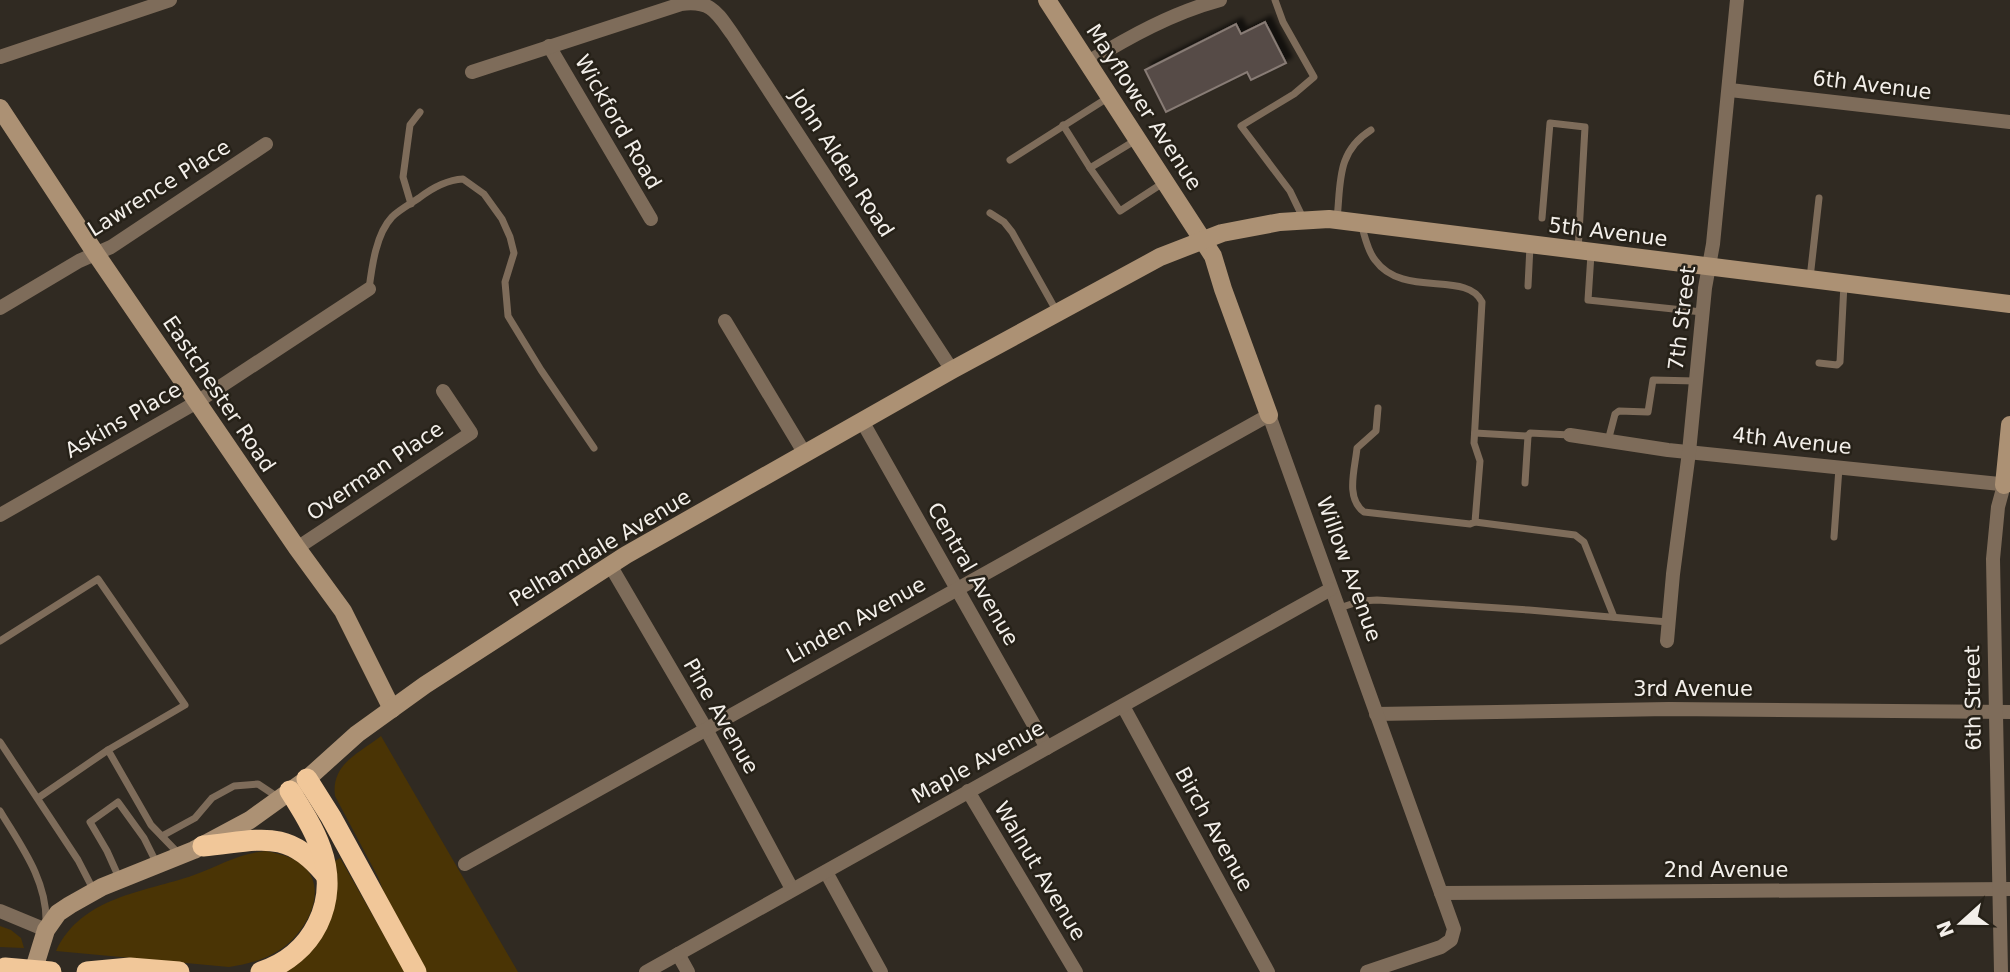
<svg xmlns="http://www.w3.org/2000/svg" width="2010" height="972" font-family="'DejaVu Sans',sans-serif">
<defs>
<filter id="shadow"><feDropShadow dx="6" dy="-6" stdDeviation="2" flood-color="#0009"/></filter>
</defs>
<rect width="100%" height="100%" fill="#302a22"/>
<!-- green -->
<g fill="#4a3405">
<path d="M381,736L518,972H425L394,919L378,877L335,796C331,764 358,754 381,736Z"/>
<path d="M266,851C279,854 292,856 302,865C331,889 305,933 281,949C265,960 248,964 229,967L56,951C82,896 143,893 194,875C221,865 237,854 266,851Z"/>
<polygon points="340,858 405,972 283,972 294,966 333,862"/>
<polygon points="0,926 11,930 21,938 24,948 0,947"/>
</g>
<!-- building -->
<polygon fill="#574c46" stroke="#887c76" stroke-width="2" filter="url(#shadow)" points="1265,22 1286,63 1251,80 1247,72 1166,112 1145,70 1236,24 1241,34"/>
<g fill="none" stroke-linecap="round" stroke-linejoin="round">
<!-- lane -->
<g stroke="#7e6c5a" stroke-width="7">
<polyline points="1275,0 1283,22 1314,77 1294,94 1241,126 1290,191 1303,218"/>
<polyline points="1063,125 1090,168 1136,140"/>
<polyline points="1010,160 1109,97"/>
<polyline points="1090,168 1120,211 1163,183"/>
<polyline points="411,204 403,177 410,125 420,112"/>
<polyline points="990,213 1004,222 1012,232 1057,312"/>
<polyline points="1542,218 1550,123 1585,127 1578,251"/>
<path d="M1337,219C1341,183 1336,152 1371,130"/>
<path d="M1361,224C1365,236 1367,250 1375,260C1403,299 1467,270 1482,302L1474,443L1480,461L1475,522L1470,524L1364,512C1345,498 1355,469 1357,448L1376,431L1378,408"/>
<polyline points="1591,254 1588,300 1702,312"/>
<polyline points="1810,278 1819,198"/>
<polyline points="1528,286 1530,246"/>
<path d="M369,289C372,266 376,234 392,217C399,210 410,204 419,198C432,188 446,180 463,179L484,194L502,219L510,237L514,253L505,282L508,316L541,370L594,448"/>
<polyline points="1819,363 1837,365 1840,362 1844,284"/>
<polyline points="1475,433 1528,436"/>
<polyline points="1608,441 1615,414 1619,411 1648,412 1653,380 1696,381"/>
<polyline points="1525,483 1528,436 1530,433 1570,435"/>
<polyline points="1475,522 1575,535 1584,542 1614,617"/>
<polyline points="1834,537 1839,468"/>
<polyline points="1339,608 1361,601 1377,600 1529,610 1668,622"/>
<polyline points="0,641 98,579 185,705 108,750 151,825 180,855"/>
<polyline points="0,742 78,860 94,891"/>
<polyline points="38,798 108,750"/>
<path d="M0,811C21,846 47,880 46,922"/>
<polyline points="162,836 195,818 212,798 234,786 258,784 279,798"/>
<polyline points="120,880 107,851 90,822 118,802 144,838 157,864"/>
</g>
<!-- street -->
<g stroke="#7e6c5a" stroke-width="14">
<polyline points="549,46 651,219"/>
<polyline points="0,57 170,0"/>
<path d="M1088,62C1129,37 1172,13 1220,0"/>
<path d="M472,72L681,4C712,0 717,13 733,35L952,370"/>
<polyline points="1730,90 2010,122"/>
<polyline points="0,308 79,261 111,247 266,144"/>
<polyline points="725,321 805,454"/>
<polyline points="862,421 1047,748"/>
<polyline points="1570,435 1668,450 2010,485"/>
<polyline points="0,515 197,402 369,289"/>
<polyline points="297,548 471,433 443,391"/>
<polyline points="610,565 706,729 792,889"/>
<polyline points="1667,641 1673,574 1689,452 1705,288 1713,244 1737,0"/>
<polyline points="1123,706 1268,972"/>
<polyline points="1376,714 1669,709 2010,712"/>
<polyline points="968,791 1076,972"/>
<polyline points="465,864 1269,415 1454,929 1451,940 1441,947 1367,972"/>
<polyline points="826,872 881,972"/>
<polyline points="1441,893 2010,889"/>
<polyline points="0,911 46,930"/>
<polyline points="678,954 688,972"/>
<polyline points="646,972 1331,589"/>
<polyline points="2001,972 1993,559 1998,507 2004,485"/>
</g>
<!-- secondary -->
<g stroke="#ac9174" stroke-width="18">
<polyline points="1047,0 1213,256 1223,289 1269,415"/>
<polyline points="0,108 96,254 297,548 343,611 392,709"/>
<polyline points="2004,485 2010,425"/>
<polyline points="33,972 46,930 58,913 70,905 102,887 194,850 250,820 307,779 357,734 425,685 626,555 952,370 1160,257 1222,233 1280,222 1329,219 2010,304"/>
</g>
<!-- highway -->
<g stroke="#f1c799" stroke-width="21">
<polyline points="307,779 331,817 416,972"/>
<path d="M203,846C258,841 287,827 325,874"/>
<polyline points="87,972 130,968 179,972"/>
<path d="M261,972C313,955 340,902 321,849C314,829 302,810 290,791"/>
</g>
<!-- highway-bridge -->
<polyline stroke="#f1c799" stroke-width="21" points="5,968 51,972"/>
</g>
<g text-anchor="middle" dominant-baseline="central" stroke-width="5" stroke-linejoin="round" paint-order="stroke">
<!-- street labels -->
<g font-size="21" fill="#f3efea" stroke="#262118">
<text transform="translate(1872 85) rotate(7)">6th Avenue</text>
<text transform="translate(1144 107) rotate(57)">Mayflower Avenue</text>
<text transform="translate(618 122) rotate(60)">Wickford Road</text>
<text transform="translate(842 163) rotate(57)">John Alden Road</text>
<text transform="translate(159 188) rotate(-32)">Lawrence Place</text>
<text transform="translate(1608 232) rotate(7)">5th Avenue</text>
<text transform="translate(1682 318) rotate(-83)">7th Street</text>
<text transform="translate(219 394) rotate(56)">Eastchester Road</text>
<text transform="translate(123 420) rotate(-30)">Askins Place</text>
<text transform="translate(1792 441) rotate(6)">4th Avenue</text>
<text transform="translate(375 471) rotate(-34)">Overman Place</text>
<text transform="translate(600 548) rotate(-31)">Pelhamdale Avenue</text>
<text transform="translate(1349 569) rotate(70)">Willow Avenue</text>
<text transform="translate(973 574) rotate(60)">Central Avenue</text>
<text transform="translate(856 620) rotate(-29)">Linden Avenue</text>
<text x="1693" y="689">3rd Avenue</text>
<text transform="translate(1973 698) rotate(-91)">6th Street</text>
<text transform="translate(721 716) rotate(60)">Pine Avenue</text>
<text transform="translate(978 762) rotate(-29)">Maple Avenue</text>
<text transform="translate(1214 829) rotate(61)">Birch Avenue</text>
<text x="1726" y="870">2nd Avenue</text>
<text transform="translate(1040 871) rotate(59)">Walnut Avenue</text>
</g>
</g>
<!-- north arrow -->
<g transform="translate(1961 923) rotate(249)" stroke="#262118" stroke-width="5" paint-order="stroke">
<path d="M0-5L12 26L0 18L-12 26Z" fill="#f3efea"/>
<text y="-10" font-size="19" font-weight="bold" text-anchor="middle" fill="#f3efea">N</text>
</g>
</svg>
